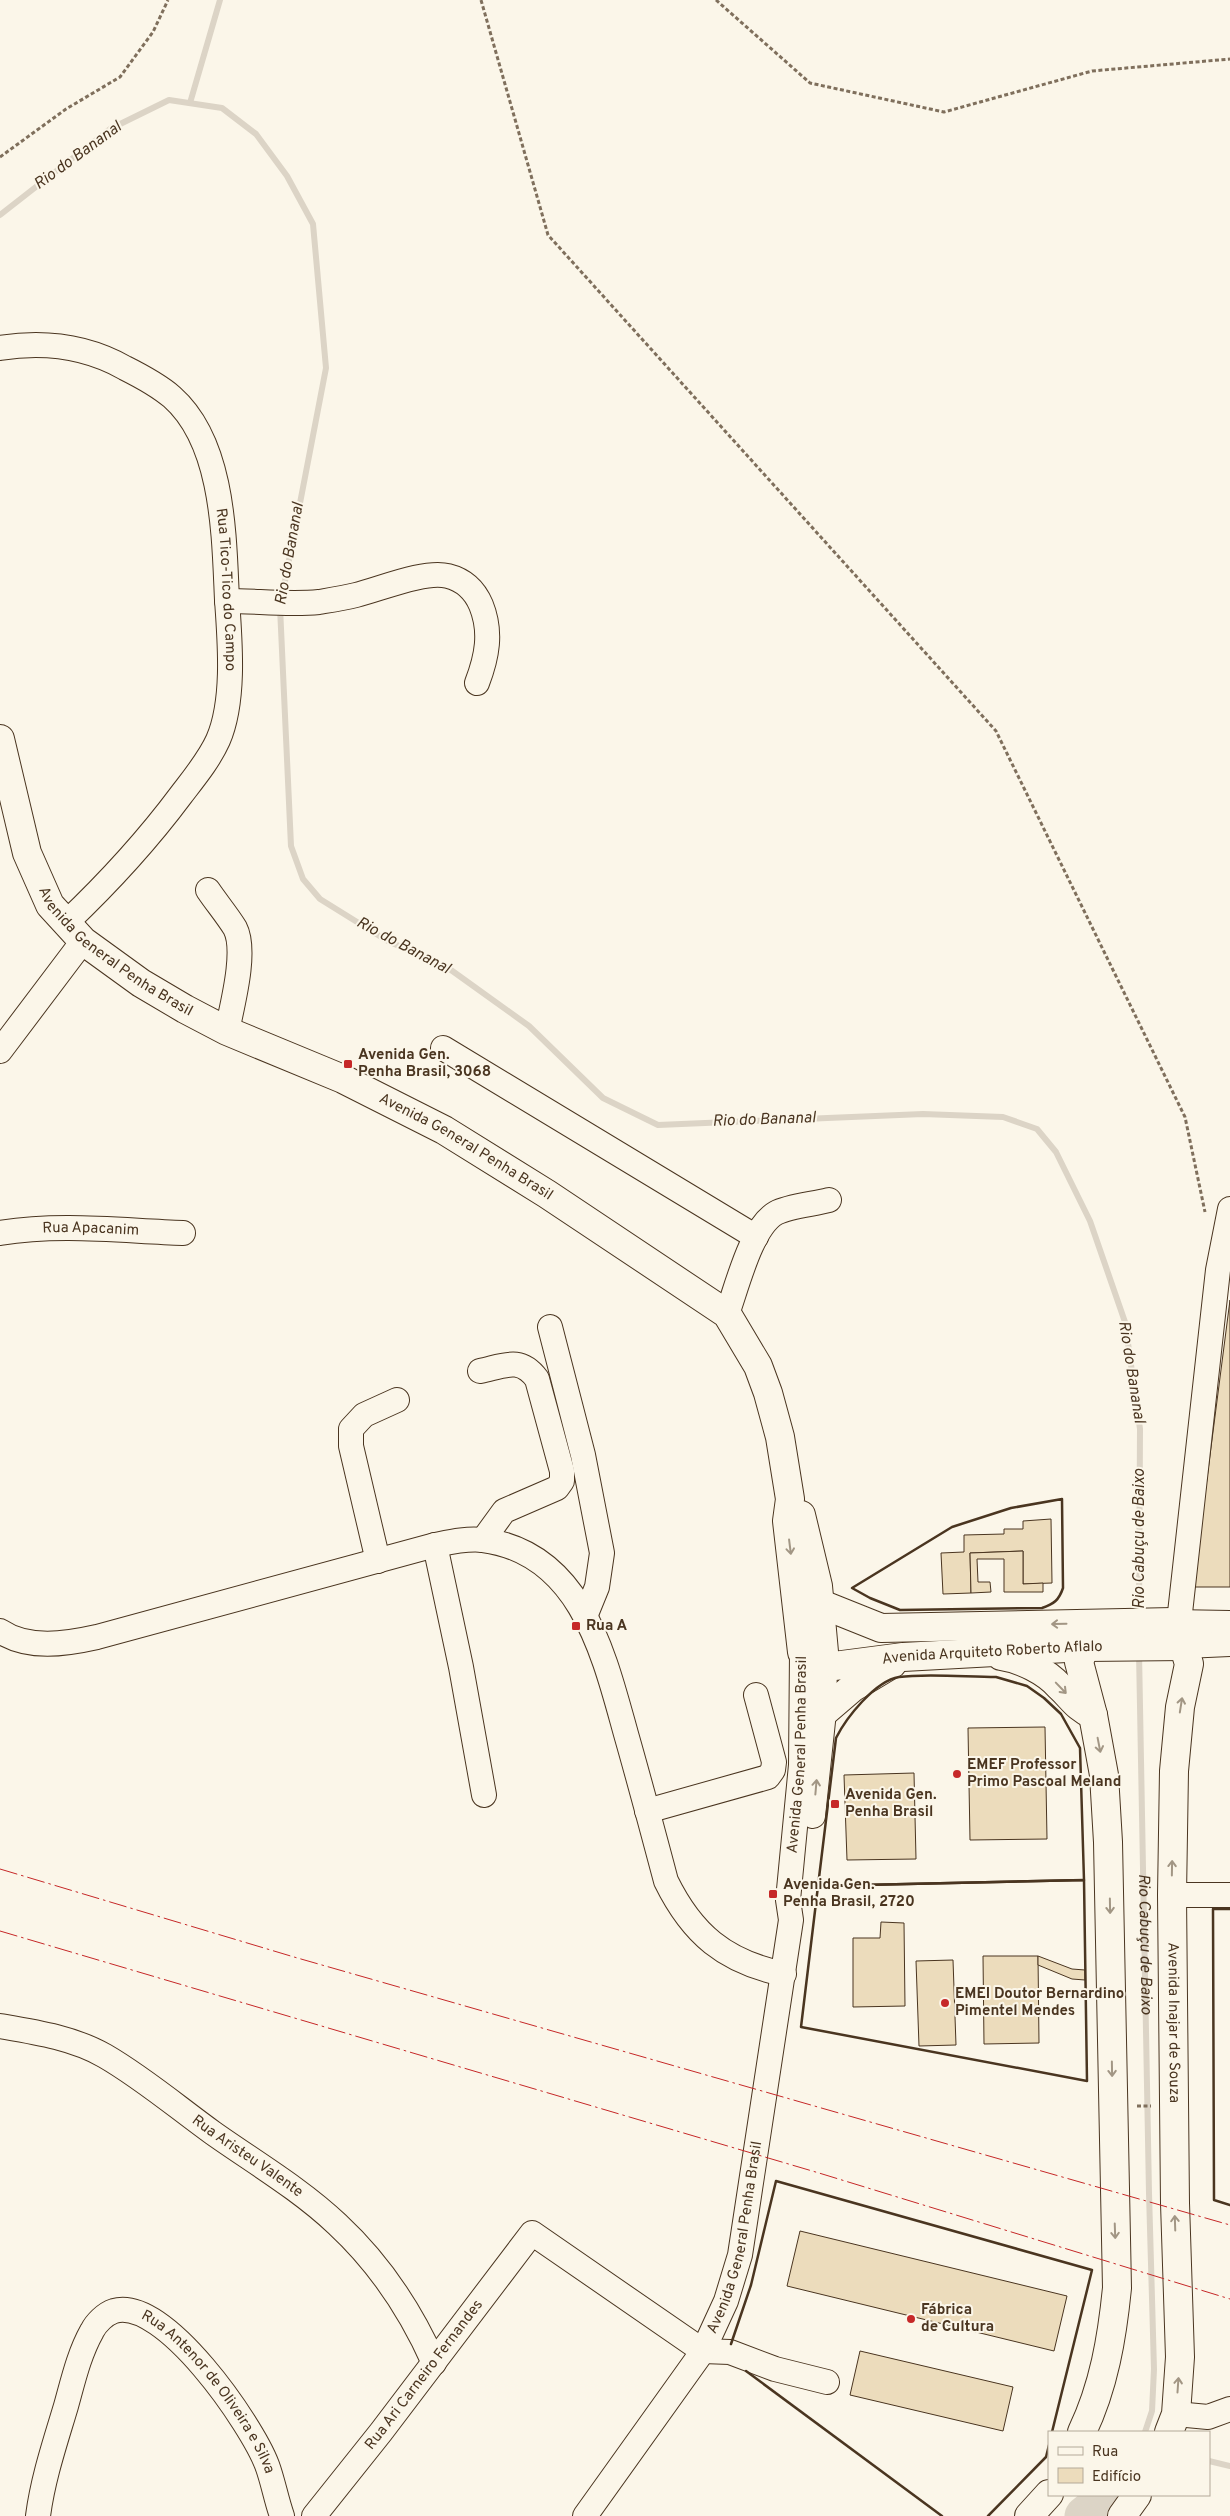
<svg xmlns="http://www.w3.org/2000/svg" width="1230" height="2516" font-family="Overpass,sans-serif">
<rect width="100%" height="100%" fill="#fbf6e9"/>
<g fill="none" stroke-linecap="round" stroke-linejoin="round">
<!-- stream -->
<g stroke="#dcd4c6" stroke-width="6">
<polyline points="190,103 220,0"/>
<polyline points="0,215 110,129 169,100 222,108 256,134 287,176 313,224 326,368 280,607 291,846 303,879 320,899 386,940 451,970 529,1026 603,1098 658,1125 923,1114 1003,1117 1037,1129 1056,1152 1090,1221 1125,1322 1140,1429 1139,1617"/>
<path id="s1" d="M1139,1652L1149,2193L1154,2369L1152,2411L1145,2432"/>
<polyline points="1209,2461 1230,2466"/>
</g>
<!-- river -->
<polyline stroke="#dcd4c6" stroke-width="39" points="1084,2516 1110,2495"/>
</g>
<!-- building -->
<g fill="#ecdcbc" stroke="#4a3520">
<polygon points="1230,1300 1230,1587 1193,1587"/>
<polygon points="1051,1519 1052,1583 1023,1584 1023,1551 970,1553 971,1593 943,1594 941,1553 964,1552 964,1535 1004,1534 1004,1529 1023,1529 1023,1521"/>
<polygon points="1023,1551 1023,1584 1043,1583 1043,1592 1004,1592 1004,1559 977,1559 978,1582 990,1582 991,1592 971,1593 970,1553"/>
<polygon points="1045,1727 1047,1839 970,1840 968,1728"/>
<polygon points="914,1773 916,1859 847,1860 844,1775"/>
<polygon points="881,1922 904,1923 905,2006 853,2007 853,1938 880,1938"/>
<polygon points="983,1956 1038,1956 1039,2043 984,2044"/>
<polygon points="1038,1956 1072,1969 1085,1970 1085,1980 1072,1979 1038,1965"/>
<polygon points="953,1960 956,2045 919,2046 916,1961"/>
<polygon points="800,2231 1067,2296 1054,2351 787,2286"/>
<polygon points="860,2351 1013,2387 1003,2431 850,2395"/>
</g>
<g fill="none" stroke-linecap="round" stroke-linejoin="round">
<defs>
<g id="minor">
<path id="s2" d="M0,348C44,341 86,346 125,368C141,376 158,385 172,397C224,443 224,536 227,600C230,642 235,701 218,740C209,760 194,778 181,795C146,842 108,883 66,923"/>
<path d="M227,601C257,601 289,605 319,602C331,600 344,598 356,595C380,589 425,570 448,576C464,580 475,591 481,605C492,632 487,657 477,683"/>
<path d="M208,890C216,902 227,915 235,928C247,951 232,1006 227,1031"/>
<polyline points="443,1048 756,1237"/>
<polyline points="0,1051 83,941"/>
<path id="s3" d="M0,1233C60,1223 123,1231 183,1233"/>
<path d="M727,1314C737,1287 751,1227 776,1213C789,1206 815,1204 829,1200"/>
<polyline points="550,1327 583,1455 602,1553 597,1587 586,1614"/>
<path d="M480,1371C504,1366 520,1356 537,1379L562,1471V1481L557,1488L504,1511L483,1540"/>
<polyline points="435,1545 461,1667 484,1795"/>
<polyline points="378,1561 351,1446 351,1429 364,1415 397,1400"/>
<polyline points="1173,1622 1230,1623"/>
<polyline points="1179,1622 1218,1270 1230,1209"/>
<path d="M0,1631C28,1650 66,1644 97,1637L435,1545C450,1542 467,1538 483,1540C581,1553 604,1655 626,1734C640,1783 653,1832 666,1881C692,1934 725,1962 784,1974"/>
<polyline points="1185,1646 1230,1644"/>
<polyline points="647,1811 768,1777 773,1770 774,1762 756,1695"/>
<polyline points="813,1816 824,1712 825,1663"/>
<polyline points="1172,1895 1230,1895"/>
<path id="s4" d="M0,2026C35,2032 74,2038 105,2056C143,2078 177,2107 213,2133C254,2162 300,2189 337,2224C379,2263 411,2311 434,2363"/>
<polyline points="1176,2414 1208,2417 1230,2409"/>
<path id="s5" d="M38,2516C43,2478 55,2443 66,2406C73,2381 79,2354 92,2331C96,2323 105,2314 114,2311C164,2296 252,2425 267,2465C273,2481 276,2499 282,2516"/>
<path id="s6" d="M314,2516L381,2432L532,2233L703,2351L730,2352L775,2369L827,2382"/>
<path id="s7" d="M585,2516L703,2351L726,2301L740,2255L791,1920L788,1900L801,1765L802,1652"/>
</g>
<g id="major">
<path id="s8" d="M0,739L27,853L50,905L83,941L141,983L185,1009L227,1031L343,1079L444,1130L547,1194L727,1314L758,1366L768,1393L780,1437L790,1499L787,1521L802,1652L834,1666L903,1657L1085,1647L1185,1646"/>
<polyline points="801,1515 818,1586 825,1663"/>
<path id="s9" d="M798,1606L821,1604L881,1628L1173,1622L1180,1633L1189,1664L1180,1707L1174,1771L1172,1895L1175,2203L1180,2357L1176,2414L1169,2432"/>
<path d="M1001,1656C1021,1659 1046,1671 1060,1687C1073,1699 1076,1707 1093,1715"/>
<polyline points="824,1712 852,1688 892,1664"/>
<path d="M1082,2432C1104,2386 1112,2338 1117,2288L1108,1842L1104,1775L1093,1715L1079,1662L1088,1638L1093,1634"/>
<polyline points="1029,2516 1049,2494"/>
<polyline points="1122,2516 1137,2495"/>
</g>
</defs>
<!-- minor casing -->
<use href="#minor" stroke="#4a3520" stroke-width="26"/>
<!-- major casing -->
<use href="#major" stroke="#4a3520" stroke-width="30"/>
<!-- path -->
<g stroke="#7f6f5c" stroke-width="3" stroke-dasharray="4 2.5" stroke-linecap="butt">
<polyline points="481,0 548,235 996,731 1185,1117 1205,1212"/>
<polyline points="716,0 810,83 944,112 1092,71 1230,59"/>
<polyline points="0,157 66,109 120,77 153,32 168,0"/>
<polyline points="1137,2106 1151,2106"/>
</g>
<!-- minor -->
<use href="#minor" stroke="#fbf6e9" stroke-width="24"/>
<!-- major -->
<use href="#major" stroke="#fbf6e9" stroke-width="28"/>
<!-- wall -->
<g stroke="#4a3520" stroke-width="2.5">
<path d="M1062,1499L1063,1588C1059,1600 1054,1604 1042,1608L900,1610L870,1598L852,1588L952,1527L1011,1508Z"/>
<path d="M996,1677L1027,1686L1044,1698L1061,1714L1080,1748L1084,1880L818,1886L836,1738C846,1718 875,1681 899,1677C925,1673 968,1677 996,1677Z"/>
<polygon points="1084,1880 1087,2081 801,2027 818,1886"/>
<polyline points="1230,1909 1213,1909 1214,2200 1230,2205"/>
<polyline points="731,2344 751,2285 776,2181 1092,2270 1052,2432"/>
<polyline points="746,2371 942,2516"/>
<polyline points="988,2516 1046,2457 1049,2445"/>
</g>
<!-- power -->
<g stroke="#c62828" stroke-width="1" stroke-dasharray="18 4 2.5 4" stroke-linecap="butt">
<polyline points="0,1869 294,1957 1230,2225"/>
<polyline points="0,1931 819,2173 1230,2299"/>
</g>
</g>
<!-- one-way arrows -->
<defs><path id="oneway-shaft" d="M-6 0H5M1.5-3L5.5 0L1.5 3" fill="none" stroke-width="1.6" stroke-linecap="round" stroke-linejoin="round" transform="scale(1.25)"/></defs>
<g stroke="#a29684">
<use href="#oneway-shaft" transform="translate(790 1547) rotate(83)"/>
<use href="#oneway-shaft" transform="translate(1059 1624) rotate(179)"/>
<use href="#oneway-shaft" transform="translate(1061 1688) rotate(46)"/>
<use href="#oneway-shaft" transform="translate(1181 1705) rotate(-81)"/>
<use href="#oneway-shaft" transform="translate(1099 1745) rotate(79)"/>
<use href="#oneway-shaft" transform="translate(816 1787) rotate(-85)"/>
<use href="#oneway-shaft" transform="translate(1172 1868) rotate(-89)"/>
<use href="#oneway-shaft" transform="translate(1110 1906) rotate(89)"/>
<use href="#oneway-shaft" transform="translate(1112 2069) rotate(89)"/>
<use href="#oneway-shaft" transform="translate(1175 2223) rotate(-92)"/>
<use href="#oneway-shaft" transform="translate(1115 2231) rotate(88)"/>
<use href="#oneway-shaft" transform="translate(1178 2385) rotate(-86)"/>
</g>
<!-- markers -->
<g fill="#c62828" stroke="#fbf6e9" stroke-width="2">
<rect x="343" y="1059" width="10" height="10" rx="2.5"/>
<rect x="571" y="1621" width="10" height="10" rx="2.5"/>
<circle cx="957" cy="1774" r="5"/>
<rect x="830" y="1799" width="10" height="10" rx="2.5"/>
<rect x="768" y="1889" width="10" height="10" rx="2.5"/>
<circle cx="945" cy="2003" r="5"/>
<circle cx="911" cy="2319" r="5"/>
</g>
<g text-anchor="middle" dominant-baseline="central" stroke-width="4" stroke-linejoin="round" paint-order="stroke">
<!-- street labels -->
<g font-size="15" fill="#4a3520" stroke="#fbf6e9">
<text stroke="none"><textPath href="#s2" startOffset="390">Rua Tico-Tico do Campo</textPath></text>
<text stroke="none"><textPath href="#s8" startOffset="254">Avenida General Penha Brasil</textPath></text>
<text stroke="none"><textPath href="#s8" startOffset="659">Avenida General Penha Brasil</textPath></text>
<text stroke="none"><textPath href="#s3" startOffset="91">Rua Apacanim</textPath></text>
<text stroke="none"><textPath href="#s8" startOffset="1515">Avenida Arquiteto Roberto Aflalo</textPath></text>
<text stroke="none"><textPath href="#s7" startOffset="811">Avenida General Penha Brasil</textPath></text>
<text stroke="none"><textPath href="#s9" startOffset="785">Avenida Inajar de Souza</textPath></text>
<text stroke="none"><textPath href="#s4" startOffset="284">Rua Aristeu Valente</textPath></text>
<text stroke="none"><textPath href="#s7" startOffset="322">Avenida General Penha Brasil</textPath></text>
<text stroke="none"><textPath href="#s6" startOffset="179">Rua Ari Carneiro Fernandes</textPath></text>
<text stroke="none"><textPath href="#s5" startOffset="356">Rua Antenor de Oliveira e Silva</textPath></text>
</g>
<!-- poi labels -->
<g font-size="15" font-weight="bold" fill="#4a3520" stroke="#fbf6e9" text-anchor="start">
<text x="358" y="1055">Avenida Gen.<tspan x="358" dy="17">Penha Brasil, 3068</tspan></text>
<text x="586" y="1626">Rua A</text>
<text x="967" y="1765">EMEF Professor<tspan x="967" dy="17">Primo Pascoal Meland</tspan></text>
<text x="845" y="1795">Avenida Gen.<tspan x="845" dy="17">Penha Brasil</tspan></text>
<text x="783" y="1885">Avenida Gen.<tspan x="783" dy="17">Penha Brasil, 2720</tspan></text>
<text x="955" y="1994">EMEI Doutor Bernardino<tspan x="955" dy="17">Pimentel Mendes</tspan></text>
<text x="921" y="2310">Fábrica<tspan x="921" dy="17">de Cultura</tspan></text>
</g>
<!-- water labels -->
<g font-size="16" font-style="italic" fill="#4a3520" stroke="#fbf6e9">
<text transform="translate(78 156) rotate(-36)">Rio do Bananal</text>
<text transform="translate(290 554) rotate(-80)">Rio do Bananal</text>
<text transform="translate(403 946) rotate(28)">Rio do Bananal</text>
<text transform="translate(764 1120) rotate(-2)">Rio do Bananal</text>
<text transform="translate(1131 1372) rotate(81)">Rio do Bananal</text>
<text transform="translate(1140 1539) rotate(-90)">Rio Cabuçu de Baixo</text>
<text stroke="none"><textPath href="#s1" startOffset="292">Rio Cabuçu de Baixo</textPath></text>
</g>
</g>
<!-- legend -->
<rect x="1048" y="2431" width="162" height="65" fill="#fbf6e9" stroke="#b4a999"/>
<rect x="1058" y="2447" width="25" height="8" fill="#fbf6e9" stroke="#b4a999"/>
<text x="1092" y="2456" font-size="15" fill="#4a3520">Rua</text>
<rect x="1058" y="2468" width="25" height="15" fill="#ecdcbc" stroke="#b4a999"/>
<text x="1092" y="2481" font-size="15" fill="#4a3520">Edifício</text>
</svg>
